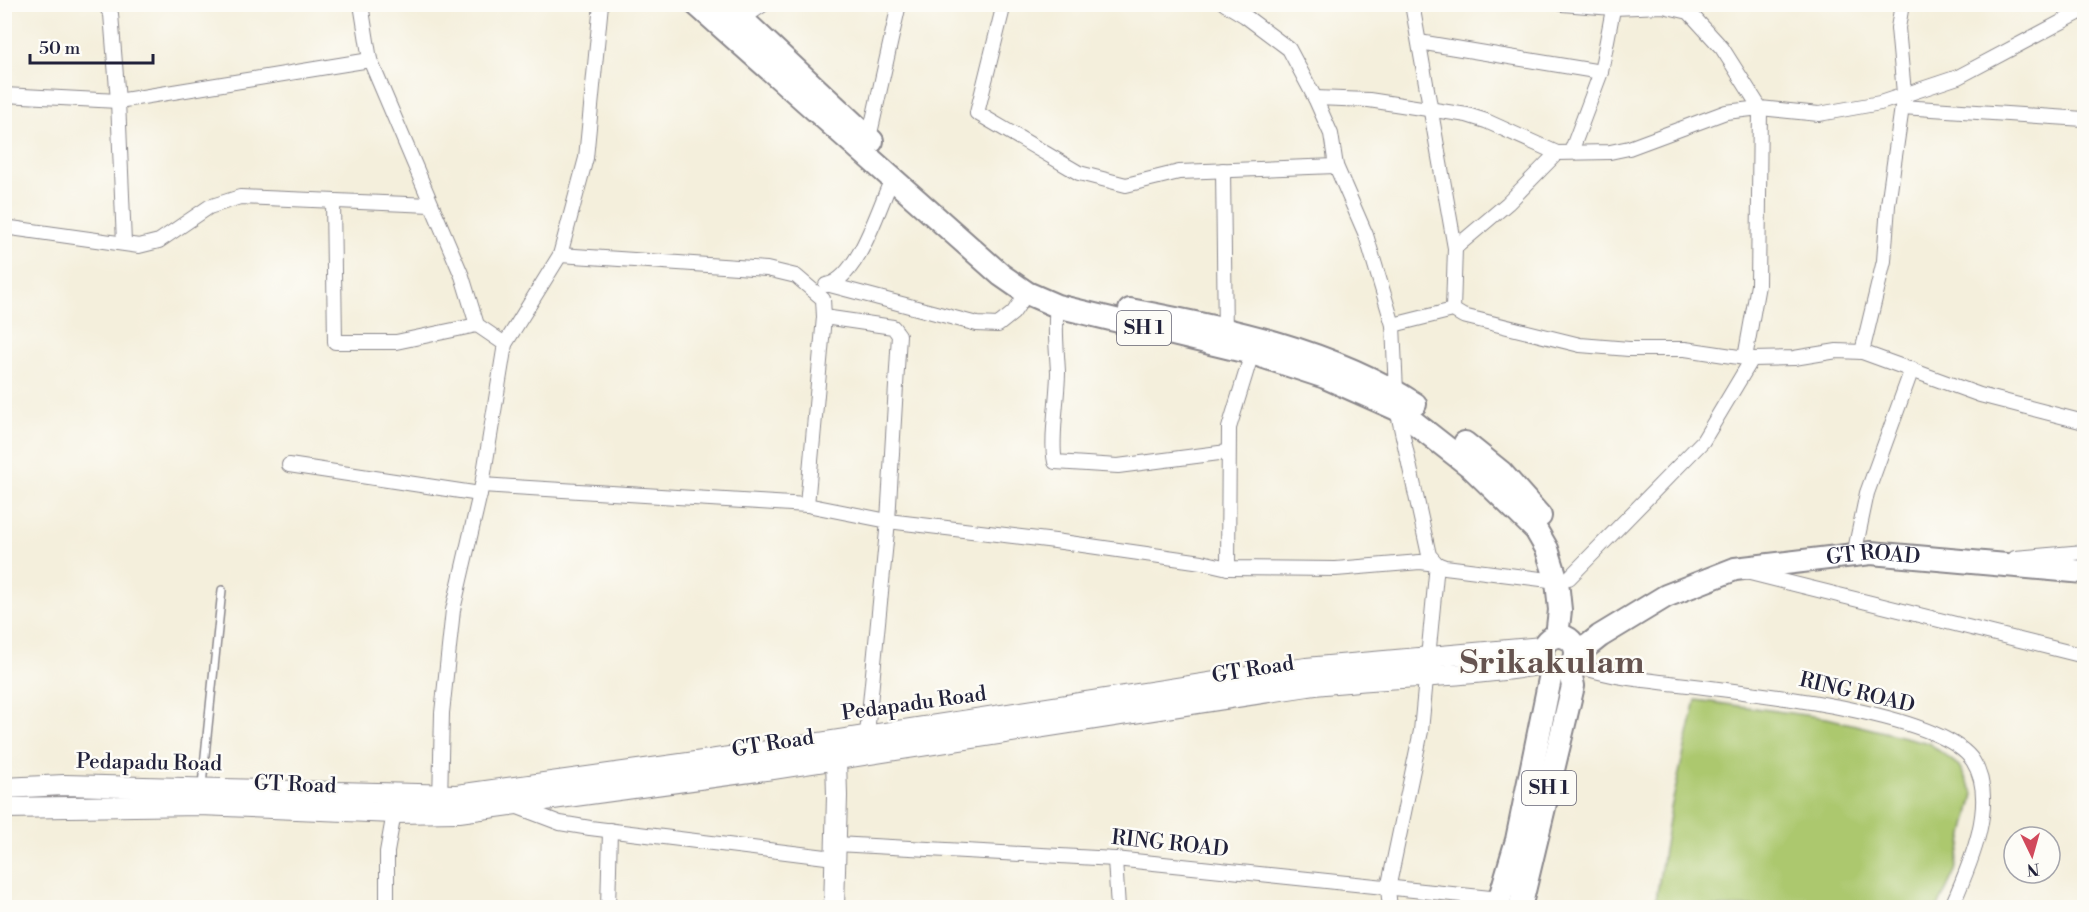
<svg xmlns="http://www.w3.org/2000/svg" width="2089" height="912" font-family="'Libre Bodoni',serif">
<rect width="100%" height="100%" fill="#fdfcf7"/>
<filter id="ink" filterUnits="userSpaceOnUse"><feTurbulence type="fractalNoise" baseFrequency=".0167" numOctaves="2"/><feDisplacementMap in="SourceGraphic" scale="12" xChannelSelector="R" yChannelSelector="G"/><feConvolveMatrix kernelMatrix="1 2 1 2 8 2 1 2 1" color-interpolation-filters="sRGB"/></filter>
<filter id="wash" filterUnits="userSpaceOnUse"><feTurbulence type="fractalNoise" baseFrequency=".008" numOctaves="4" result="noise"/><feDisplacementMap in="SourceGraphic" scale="24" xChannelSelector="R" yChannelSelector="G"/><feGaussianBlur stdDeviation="1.35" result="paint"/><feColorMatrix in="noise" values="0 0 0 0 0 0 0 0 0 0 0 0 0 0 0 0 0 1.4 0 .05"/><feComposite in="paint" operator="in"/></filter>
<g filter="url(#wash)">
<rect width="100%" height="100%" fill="#f4efdc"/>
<!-- green -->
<polygon fill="#acc86e" stroke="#677554" stroke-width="1.5" points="1696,700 1827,718 1929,743 1959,766 1974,794 1955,871 1938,907 1659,907 1656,899 1671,808"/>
</g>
<g filter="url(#ink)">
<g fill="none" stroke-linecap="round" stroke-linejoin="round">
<defs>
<polyline id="lane" points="202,785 222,590"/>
<g id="street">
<polyline points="104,4 111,14 118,101 124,243"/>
<polyline points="361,4 370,60 462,276 477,325 505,344"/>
<polyline points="1004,4 977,113 1079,173 1126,185 1179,172 1336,166"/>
<polyline points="1225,4 1245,16 1289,49 1315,98 1331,134 1336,166 1366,235 1393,325 1396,392"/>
<polyline points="1412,4 1455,248 1453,310"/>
<polyline points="1562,4 1613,8 1663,6 1689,12 1722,48 1760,108 1819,114 1880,103 1958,77 2084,10"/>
<polyline points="742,19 764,4"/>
<polyline points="1419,42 1601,72"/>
<polyline points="4,95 118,101 370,60"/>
<polyline points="1315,98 1369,100 1467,115 1486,121 1557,153"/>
<polyline points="1902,107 2084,119"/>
<polyline points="869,138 899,4"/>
<polyline points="1571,152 1601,72 1614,4"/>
<polyline points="1223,170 1225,336"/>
<polyline points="333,201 335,342 396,342 477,325"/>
<polyline points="4,227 139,246 159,241 209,207 240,197 431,205"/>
<polyline points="1455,248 1508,203 1557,153 1610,152 1629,148 1726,112 1760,108 1758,285 1745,358"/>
<polyline points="560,255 767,269 796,276 823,299 824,317 807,505 888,521 1055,541 1202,562 1228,568 1336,569 1420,562 1437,564 1445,567 1557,581"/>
<path d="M826,285C858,280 879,206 892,179"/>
<polyline points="830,285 977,324 998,325 1013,313 1027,293"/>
<path d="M1057,306C1054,329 1057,350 1058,372C1058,397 1050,441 1055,462L1118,466L1227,452"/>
<polyline points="824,317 893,327 899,335 888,521 867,734"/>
<polyline points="1393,325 1453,310 1463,316 1580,345 1629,349 1685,349 1752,359 1794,358 1837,351 1862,352 1980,395 2084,422"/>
<polyline points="1862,352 1884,261 1888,205 1904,93 1898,28 1902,4"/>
<polyline points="289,465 480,494"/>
<polyline points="482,485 807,505"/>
<polyline points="1854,555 1867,493 1912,369"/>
<polyline points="2015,558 2084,552"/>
<polyline points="1228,568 1229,428 1252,353"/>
<polyline points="1746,572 2084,656"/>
<polyline points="1569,578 1703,441 1752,359"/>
<path d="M1571,664C1590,670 1609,675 1629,678C1697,688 1937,705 1973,761C1999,802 1969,867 1951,908"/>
<polyline points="440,802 442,713 453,610 482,485 505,344 560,255 586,158 601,4"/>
<polyline points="515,806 560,823 590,828 834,858"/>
<polyline points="836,844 1115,859 1500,899"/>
<polyline points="1115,859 1118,908"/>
<polyline points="387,908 387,852 394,813"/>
<polyline points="608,908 610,830"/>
<polyline points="1390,908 1388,889 1421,731 1437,564 1429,555 1397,409"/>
</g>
<g id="secondary">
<polyline points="830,748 836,758 837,796 834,908"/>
<polyline points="4,788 64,785 457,795 703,761 1306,668 1542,647"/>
<path d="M4,808L200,805L394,813L459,812L773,769L1308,686C1387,676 1467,678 1544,664"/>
</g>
<g id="primary">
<polyline points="696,4 1001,275 1027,293 1057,306 1252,353 1325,377 1397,409 1471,467 1536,530 1547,549 1557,581 1560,610 1557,636"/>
<polyline points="726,4 872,141"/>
<path d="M1130,310C1226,328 1333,350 1415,404"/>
<polyline points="1465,443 1501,472 1540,516"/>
<circle cx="1559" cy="653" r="17"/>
<path id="s1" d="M1576,655L1600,636L1666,596L1735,569L1871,553L2084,572"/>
<polyline points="1497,908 1517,840 1552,669"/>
<polyline points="1520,908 1573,686 1569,668"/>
</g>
</defs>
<!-- lane casing -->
<use href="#lane" stroke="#8b888c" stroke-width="10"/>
<!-- street casing -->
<use href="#street" stroke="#8b888c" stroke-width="16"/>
<!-- secondary casing -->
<use href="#secondary" stroke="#8b888c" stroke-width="22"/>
<!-- primary casing -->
<use href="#primary" stroke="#8b888c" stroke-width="26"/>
<!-- lane -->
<use href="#lane" stroke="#fff" stroke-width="7"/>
<!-- street -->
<use href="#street" stroke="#fff" stroke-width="14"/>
<!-- secondary -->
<use href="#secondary" stroke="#fff" stroke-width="20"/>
<!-- primary -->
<use href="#primary" stroke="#fff" stroke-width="22"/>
</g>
</g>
<g text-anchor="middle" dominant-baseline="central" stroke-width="5" stroke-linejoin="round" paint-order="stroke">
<!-- shield labels -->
<g fill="#fdfcf7" stroke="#646373" stroke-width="1.5">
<rect x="1117" y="311" width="54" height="34" rx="4.5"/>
<rect x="1522" y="771" width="54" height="34" rx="4.5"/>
</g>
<g font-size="20" font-weight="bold" fill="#22223b">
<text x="1144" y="328">SH 1</text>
<text x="1549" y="788">SH 1</text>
</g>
<!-- street labels -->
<g font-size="21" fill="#22223b" stroke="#fdfcf7">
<text stroke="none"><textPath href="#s1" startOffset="321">GT ROAD</textPath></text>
<text transform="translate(1253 670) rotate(-9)">GT Road</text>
<text transform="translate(1857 693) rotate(13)">RING ROAD</text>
<text transform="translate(914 704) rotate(-8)">Pedapadu Road</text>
<text transform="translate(773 744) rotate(-9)">GT Road</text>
<text transform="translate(149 763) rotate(1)">Pedapadu Road</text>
<text transform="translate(295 785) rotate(2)">GT Road</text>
<text transform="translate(1170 844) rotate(6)">RING ROAD</text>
</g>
<!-- town labels -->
<g font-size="33" font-weight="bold" fill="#665450" stroke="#fdfcf7">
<text x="1552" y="663">Srikakulam</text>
</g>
</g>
<!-- margin -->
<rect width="2089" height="912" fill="none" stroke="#fdfcf7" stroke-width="24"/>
<!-- north arrow -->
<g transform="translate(2032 855) rotate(175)"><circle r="28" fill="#fdfcf7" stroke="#a5a5ac" stroke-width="1.5"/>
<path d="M0-4.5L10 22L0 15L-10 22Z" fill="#d1495b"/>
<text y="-9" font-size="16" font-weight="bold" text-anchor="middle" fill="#22223b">N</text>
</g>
<!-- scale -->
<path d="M30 54v9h123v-9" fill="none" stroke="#22223b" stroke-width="3"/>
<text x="39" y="54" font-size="18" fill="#22223b" stroke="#fdfcf7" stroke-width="4.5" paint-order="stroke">50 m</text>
</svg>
